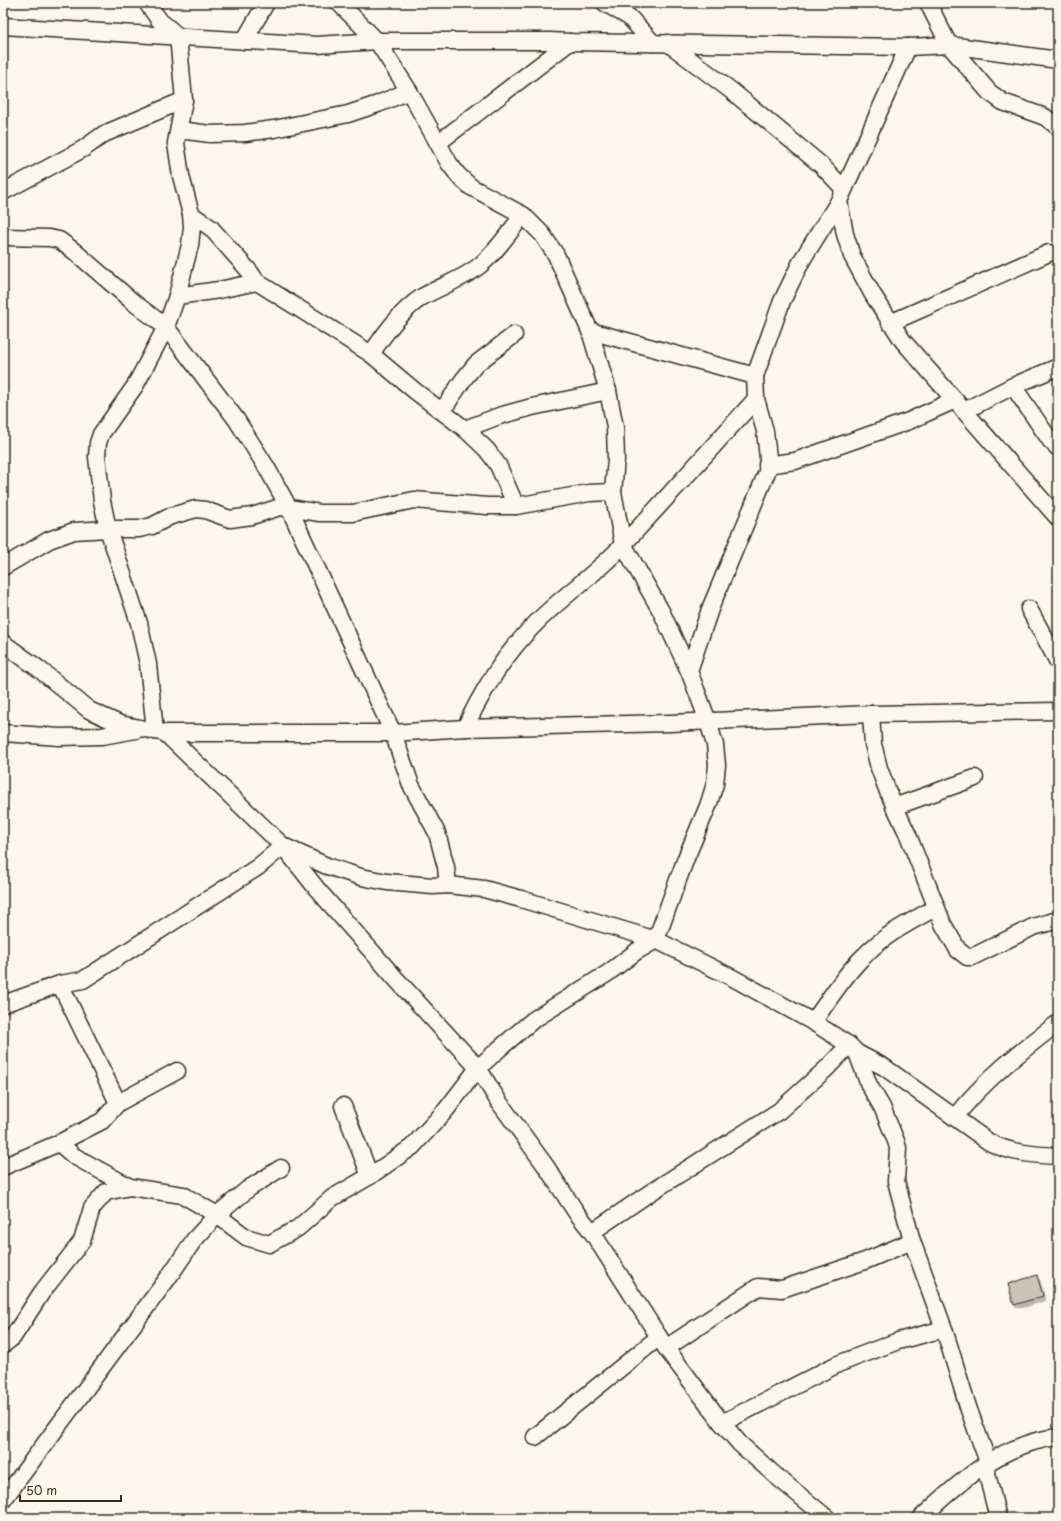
<svg xmlns="http://www.w3.org/2000/svg" width="1061" height="1521" font-family="'Playpen Sans',sans-serif">
<defs>
<filter id="shadow"><feDropShadow dx="2.5" dy="4.5" stdDeviation="0" flood-color="#0004"/></filter>
</defs>
<rect width="100%" height="100%" fill="#fbf7ec"/>
<filter id="ink" filterUnits="userSpaceOnUse"><feTurbulence type="fractalNoise" baseFrequency=".025" numOctaves="2"/><feDisplacementMap in="SourceGraphic" scale="8" xChannelSelector="R" yChannelSelector="G"/><feConvolveMatrix kernelMatrix="1 2 1 2 8 2 1 2 1" color-interpolation-filters="sRGB"/></filter>
<g filter="url(#ink)">
<!-- building -->
<polygon fill="#ccc4b9" stroke="#3b2a1e" filter="url(#shadow)" points="1037,1275 1043,1296 1014,1305 1008,1284"/>
<g fill="none" stroke-linecap="round" stroke-linejoin="round">
<defs>
<g id="minor">
<polyline points="147,3 160,21 178,36 184,100 176,143 181,176 191,214 192,227 190,245 177,296 166,327 135,386 101,434 98,443 97,457 102,501 108,529 139,623 148,664 155,731"/>
<polyline points="339,3 377,41 409,91 449,163 458,175 471,187 523,215 542,234 556,255 590,331 608,391 615,427 616,459 613,492 623,544 661,611 689,671"/>
<polyline points="605,3 629,17 653,43"/>
<polyline points="928,3 949,45 989,92 1003,102 1045,117 1058,127"/>
<polyline points="3,26 317,45 377,41 550,41 570,42 908,47 949,45 1058,60"/>
<polyline points="244,41 266,3"/>
<polyline points="668,43 733,92 821,165 844,189"/>
<polyline points="908,47 839,201 845,234 852,256 873,295 903,341 1058,518"/>
<polyline points="179,130 210,134 245,133 274,129 348,114 378,104 409,91"/>
<polyline points="438,143 570,42"/>
<polyline points="3,192 83,149 104,134 184,100"/>
<polyline points="191,214 211,228 250,272 257,282 371,354 415,391 465,429 487,450 498,465 516,506"/>
<polyline points="3,237 49,238 59,240 74,251 133,302 166,327 236,419 267,468 289,508 393,733 411,785 437,833 446,867 448,885"/>
<polyline points="177,296 219,290 257,282"/>
<polyline points="890,323 1049,253"/>
<polyline points="590,331 755,376"/>
<path d="M371,354C385,333 401,311 422,297C441,286 463,279 479,266C495,254 511,230 523,215"/>
<polyline points="1013,386 1050,440 1058,448"/>
<polyline points="442,411 463,380 476,364 514,335"/>
<polyline points="964,411 1013,386 1058,367"/>
<polyline points="465,429 499,416 532,407 608,391"/>
<polyline points="767,465 795,461 909,421 955,400"/>
<polyline points="3,567 49,540 74,531 108,529 139,529 152,526 171,516 196,509 205,510 230,519 252,516 280,507 289,508 320,513 353,513 414,500 487,506 516,506 589,493 613,492"/>
<polyline points="1029,609 1058,662"/>
<polyline points="3,643 39,669 89,710 120,724 165,733 393,733 465,728 670,723 871,714 1058,711"/>
<polyline points="871,714 873,744 879,768 888,792 908,835 943,924 958,950 967,957 972,957 1033,927 1058,920"/>
<path d="M465,728C483,689 507,651 538,621C562,597 591,577 615,553C663,503 709,450 756,399"/>
<polyline points="3,733 59,737 102,736 136,730"/>
<polyline points="165,733 283,846 317,889 396,979 478,1068 499,1102 545,1165 576,1212 592,1232 666,1348 722,1423 740,1444 776,1476 827,1518"/>
<polyline points="894,807 975,778"/>
<polyline points="60,984 118,1103"/>
<path d="M3,1004L60,984L83,980L258,867L283,846L327,866L361,877L387,882L433,886L448,885L484,889L521,899L656,940L733,978L813,1022L849,1045L857,1053L884,1067L989,1142C1009,1153 1035,1155 1058,1156"/>
<path d="M813,1022C829,1000 844,975 864,956C884,935 910,922 935,908"/>
<polyline points="857,1053 869,1085 882,1107 896,1141 898,1148 896,1181 912,1241 944,1329 969,1410 988,1462 987,1474 998,1518"/>
<polyline points="343,1106 370,1176"/>
<path d="M955,1117C984,1080 1021,1051 1058,1023"/>
<polyline points="59,1143 74,1156 130,1187 183,1195 217,1215 246,1237 269,1244 298,1228 332,1198 370,1176 412,1147 446,1110 478,1068 499,1049 533,1020 608,973 637,951 656,940 686,858 708,806 715,784 717,765 715,745 708,721 689,671 710,609 767,472 768,458 765,431 756,399 755,376 782,301 802,260 839,201"/>
<polyline points="3,1167 59,1143 102,1121 118,1103 177,1071"/>
<polyline points="592,1232 648,1194 779,1111 826,1069 849,1045"/>
<polyline points="3,1345 13,1337 42,1292 82,1241 92,1208 106,1192 130,1187"/>
<polyline points="666,1348 758,1287 782,1289 865,1261 912,1241"/>
<polyline points="722,1423 838,1364 898,1341 944,1329"/>
<polyline points="535,1437 659,1337"/>
<polyline points="3,1500 168,1278 194,1240 217,1215 248,1189 281,1168"/>
<path d="M921,1518C960,1481 1002,1443 1058,1437"/>
</g>
</defs>
<!-- minor casing -->
<use href="#minor" stroke="#3b2a1e" stroke-width="19"/>
<!-- minor -->
<use href="#minor" stroke="#fbf7ec" stroke-width="16"/>
</g>
</g>
<!-- margin -->
<rect width="1061" height="1521" fill="none" stroke="#fbf7ec" stroke-width="16"/>
<rect x="8" y="8" width="1045" height="1505" fill="none" stroke="#3b2a1e" stroke-width="1.5" filter="url(#ink)"/>
<!-- scale -->
<path d="M20 1495v6h101v-6" fill="none" stroke="#3b2a1e" stroke-width="2"/>
<text x="26" y="1495" font-size="12" fill="#3b2a1e" stroke="#fbf7ec" stroke-width="3" paint-order="stroke">50 m</text>
</svg>
